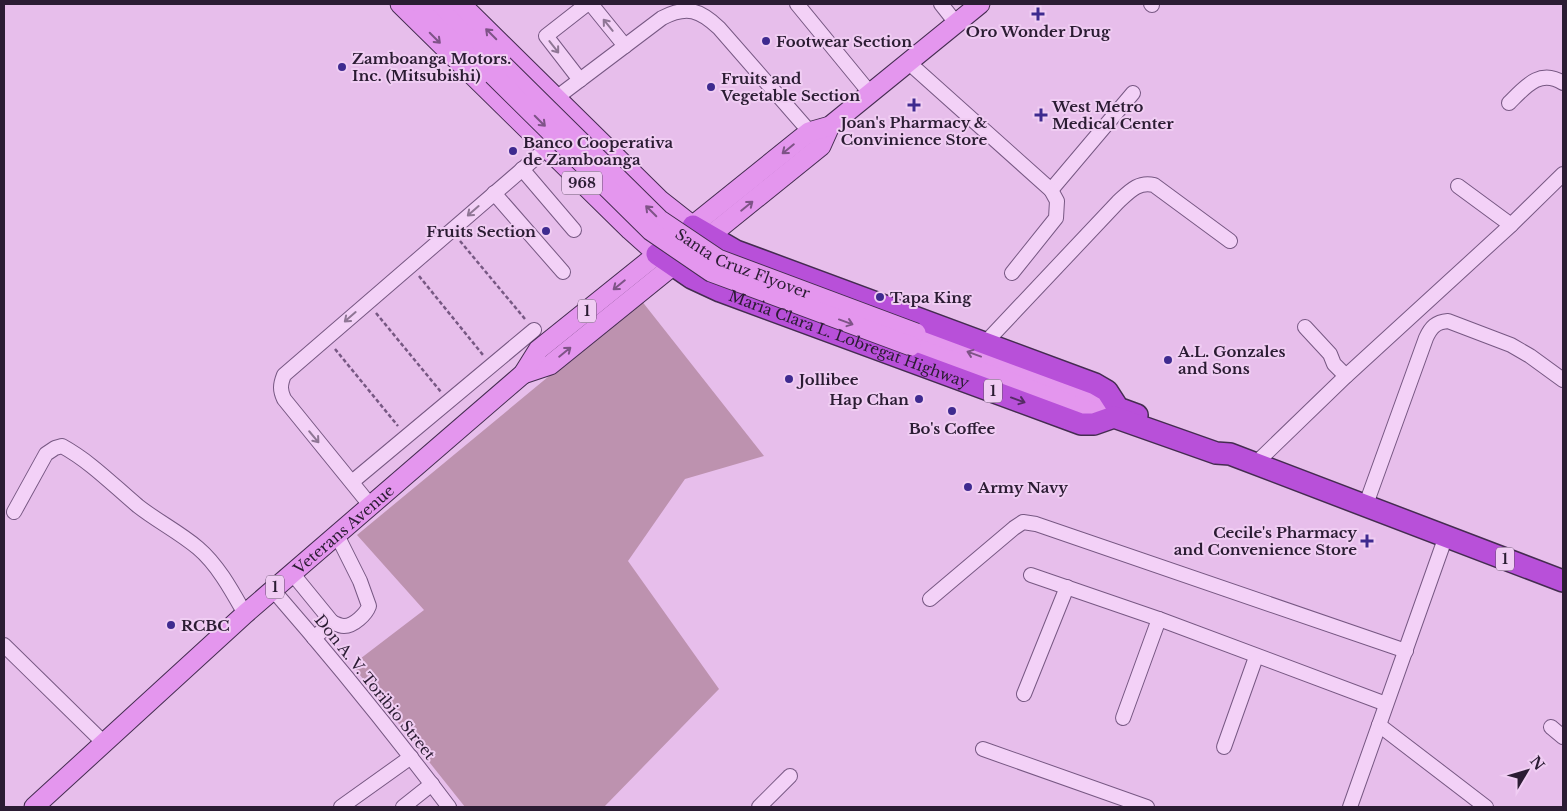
<svg xmlns="http://www.w3.org/2000/svg" width="1567" height="811" font-family="'Libre Baskerville',serif">
<rect width="100%" height="100%" fill="#e7beeb"/>
<!-- cemetery -->
<polygon fill="#bd92af" points="641,300 764,456 685,479 628,561 719,689 604,807 465,807 352,665 424,610 357,535"/>
<g fill="none" stroke-linecap="round" stroke-linejoin="round">
<defs>
<g id="minor">
<polyline points="591,4 625,46"/>
<polyline points="797,4 870,93"/>
<polyline points="941,4 956,23"/>
<polyline points="1151,4 1152,5"/>
<polyline points="908,62 1051,190 1133,93"/>
<polyline points="580,80 546,36 587,4"/>
<path d="M556,98L662,18C687,5 700,10 719,28L816,139"/>
<path d="M1509,103C1525,87 1540,68 1563,83"/>
<polyline points="522,169 574,230"/>
<polyline points="1458,186 1511,225"/>
<polyline points="494,193 563,272"/>
<polyline points="1012,273 1056,218 1057,201 1051,190"/>
<polyline points="1305,327 1330,354 1334,364 1346,376"/>
<path d="M985,343L1118,202C1129,192 1138,181 1154,185L1230,241"/>
<polyline points="1255,464 1346,376 1511,225 1563,174"/>
<polyline points="352,482 534,330"/>
<path d="M370,505L284,399C280,390 280,385 284,375L547,148"/>
<path d="M1365,507L1426,338C1431,327 1436,322 1448,321L1511,345L1530,356L1563,380"/>
<path d="M14,512L46,454L55,448L62,446C91,462 113,485 138,506C157,521 179,532 198,548C218,565 232,591 245,614"/>
<polyline points="292,573 332,622"/>
<polyline points="1031,575 1159,619 1386,704"/>
<path d="M273,590C334,660 393,733 449,807"/>
<polyline points="930,599 1014,528 1023,522 1036,524 1406,651"/>
<path d="M314,638L332,622C336,624 340,626 344,626C354,626 366,614 369,606L360,581L337,535"/>
<polyline points="4,645 104,743"/>
<polyline points="1024,694 1067,587"/>
<polyline points="1123,718 1159,619"/>
<polyline points="1379,725 1486,807"/>
<polyline points="1551,727 1563,737"/>
<polyline points="1224,747 1256,657"/>
<polyline points="983,749 1147,807"/>
<polyline points="341,807 411,757"/>
<polyline points="403,807 432,784"/>
<polyline points="759,807 790,776"/>
<polyline points="1350,807 1446,536"/>
</g>
<g id="major">
<polyline points="400,4 630,230 657,254"/>
<polyline points="421,4 493,75"/>
<polyline points="441,4 503,65"/>
<polyline points="461,4 660,200 693,226"/>
<polyline points="916,333 1118,408"/>
<polyline points="911,346 1086,410 1113,417"/>
<polyline points="523,374 550,365 821,146 830,126"/>
<path id="s1" d="M34,807L245,614L523,374L538,350L809,132L830,126L980,4"/>
</g>
<g id="highway">
<polyline points="693,226 736,251 1095,384 1107,391 1118,408 1137,415"/>
<path id="s2" d="M657,254L692,278L720,291L1081,424H1094L1114,417L1216,453L1230,454L1563,581"/>
</g>
</defs>
<!-- minor casing -->
<use href="#minor" stroke="#775883" stroke-width="16"/>
<!-- major casing -->
<use href="#major" stroke="#442c50" stroke-width="21"/>
<!-- highway casing -->
<use href="#highway" stroke="#442c50" stroke-width="24"/>
<!-- path -->
<g stroke="#775883" stroke-width="2.5" stroke-dasharray="4 2.5" stroke-linecap="butt">
<polyline points="460,241 525,319"/>
<polyline points="419,276 483,355"/>
<polyline points="376,313 441,392"/>
<polyline points="335,349 398,426"/>
</g>
<!-- minor -->
<use href="#minor" stroke="#f3d1f7" stroke-width="14"/>
<!-- major -->
<use href="#major" stroke="#e496ee" stroke-width="19"/>
<!-- highway -->
<use href="#highway" stroke="#b850d9" stroke-width="21"/>
<defs>
<g id="major-bridge">
<path id="s3" d="M503,65L660,220L718,259L916,333"/>
<polyline points="493,75 651,231 711,272 911,346"/>
</g>
</defs>
<!-- major-bridge casing -->
<use href="#major-bridge" stroke="#442c50" stroke-width="21" stroke-linecap="butt"/>
<!-- major-bridge -->
<use href="#major-bridge" stroke="#e496ee" stroke-width="19"/>
</g>
<!-- one-way arrows -->
<defs><path id="oneway-shaft" d="M-6 0H5M1.5-3L5.5 0L1.5 3" fill="none" stroke-width="1.6" stroke-linecap="round" stroke-linejoin="round" transform="scale(1.25)"/></defs>
<g stroke="#8f7695">
<use href="#oneway-shaft" transform="translate(608 25) rotate(-129)"/>
<use href="#oneway-shaft" transform="translate(554 47) rotate(52)"/>
<use href="#oneway-shaft" transform="translate(473 211) rotate(139)"/>
<use href="#oneway-shaft" transform="translate(350 317) rotate(139)"/>
<use href="#oneway-shaft" transform="translate(314 437) rotate(50)"/>
</g>
<g stroke="#7e5387">
<use href="#oneway-shaft" transform="translate(491 34) rotate(-135)"/>
<use href="#oneway-shaft" transform="translate(435 38) rotate(45)"/>
<use href="#oneway-shaft" transform="translate(540 121) rotate(45)"/>
<use href="#oneway-shaft" transform="translate(788 149) rotate(141)"/>
<use href="#oneway-shaft" transform="translate(747 206) rotate(-39)"/>
<use href="#oneway-shaft" transform="translate(651 211) rotate(-135)"/>
<use href="#oneway-shaft" transform="translate(619 285) rotate(141)"/>
<use href="#oneway-shaft" transform="translate(846 322) rotate(20)"/>
<use href="#oneway-shaft" transform="translate(565 352) rotate(-39)"/>
<use href="#oneway-shaft" transform="translate(974 354) rotate(-160)"/>
</g>
<use stroke="#552c65" href="#oneway-shaft" transform="translate(1018 400) rotate(20)"/>
<!-- markers -->
<g fill="#3e2a8f" stroke="#f0cdf3" stroke-width="2">
<path d="M1035.5 6.5h5v5h5v5h-5v5h-5v-5h-5v-5h5z"/>
<circle cx="766" cy="41" r="5"/>
<circle cx="342" cy="67" r="5"/>
<circle cx="711" cy="87" r="5"/>
<path d="M911.5 97.5h5v5h5v5h-5v5h-5v-5h-5v-5h5z"/>
<path d="M1038.5 107.5h5v5h5v5h-5v5h-5v-5h-5v-5h5z"/>
<circle cx="513" cy="151" r="5"/>
<circle cx="546" cy="231" r="5"/>
<circle cx="880" cy="297" r="5"/>
<circle cx="1168" cy="360" r="5"/>
<circle cx="789" cy="379" r="5"/>
<circle cx="919" cy="399" r="5"/>
<circle cx="952" cy="411" r="5"/>
<circle cx="968" cy="487" r="5"/>
<path d="M1364.5 533.5h5v5h5v5h-5v5h-5v-5h-5v-5h5z"/>
<circle cx="171" cy="625" r="5"/>
</g>
<g text-anchor="middle" dominant-baseline="central" stroke-width="4" stroke-linejoin="round" paint-order="stroke">
<!-- shield labels -->
<g fill="#f0cdf3" stroke="#66516d" stroke-width="1">
<rect x="562" y="171.5" width="40" height="23" rx="4"/>
<rect x="578" y="299.5" width="18" height="23" rx="4"/>
<rect x="984" y="379.5" width="18" height="23" rx="4"/>
<rect x="1496" y="547.5" width="18" height="23" rx="4"/>
<rect x="266" y="575.5" width="18" height="23" rx="4"/>
</g>
<g font-size="14" font-weight="bold" fill="#2b1c33">
<text x="582" y="183">968</text>
<text x="587" y="311">1</text>
<text x="993" y="391">1</text>
<text x="1505" y="559">1</text>
<text x="275" y="587">1</text>
</g>
<!-- poi labels -->
<g font-size="15" font-weight="bold" fill="#2b1c33" stroke="#f0cdf3" text-anchor="start">
<text x="1038" y="31" text-anchor="middle">Oro Wonder Drug</text>
<text x="776" y="41">Footwear Section</text>
<text x="352" y="58">Zamboanga Motors.<tspan x="352" dy="17">Inc. (Mitsubishi)</tspan></text>
<text x="721" y="78">Fruits and<tspan x="721" dy="17">Vegetable Section</tspan></text>
<text x="1052" y="106">West Metro<tspan x="1052" dy="17">Medical Center</tspan></text>
<text x="914" y="122" text-anchor="middle">Joan's Pharmacy &amp;<tspan x="914" dy="17">Convinience Store</tspan></text>
<text x="523" y="142">Banco Cooperativa<tspan x="523" dy="17">de Zamboanga</tspan></text>
<text x="536" y="231" text-anchor="end">Fruits Section</text>
<text x="890" y="297">Tapa King</text>
<text x="1178" y="351">A.L. Gonzales<tspan x="1178" dy="17">and Sons</tspan></text>
<text x="799" y="379">Jollibee</text>
<text x="909" y="399" text-anchor="end">Hap Chan</text>
<text x="952" y="428" text-anchor="middle">Bo's Coffee</text>
<text x="978" y="487">Army Navy</text>
<text x="1357" y="532" text-anchor="end">Cecile's Pharmacy<tspan x="1357" dy="17">and Convenience Store</tspan></text>
<text x="181" y="625">RCBC</text>
</g>
<!-- street labels -->
<g font-size="15" fill="#2b1c33" stroke="#f0cdf3">
<text stroke="none"><textPath href="#s3" startOffset="315">Santa Cruz Flyover</textPath></text>
<text stroke="none"><textPath href="#s2" startOffset="211">Maria Clara L. Lobregat Highway</textPath></text>
<text stroke="none"><textPath href="#s1" startOffset="416">Veterans Avenue</textPath></text>
<text transform="translate(375 687) rotate(51)">Don A. V. Toribio Street</text>
</g>
</g>
<!-- border -->
<rect width="1567" height="811" fill="none" stroke="#2b1c33" stroke-width="10"/>
<!-- north arrow -->
<g transform="translate(1527 771) rotate(52)" stroke="#f0cdf3" stroke-width="4" paint-order="stroke">
<path d="M0-4L9 19L0 12L-9 19Z" fill="#2b1c33"/>
<text y="-8" font-size="14" font-weight="bold" text-anchor="middle" fill="#2b1c33">N</text>
</g>
</svg>
